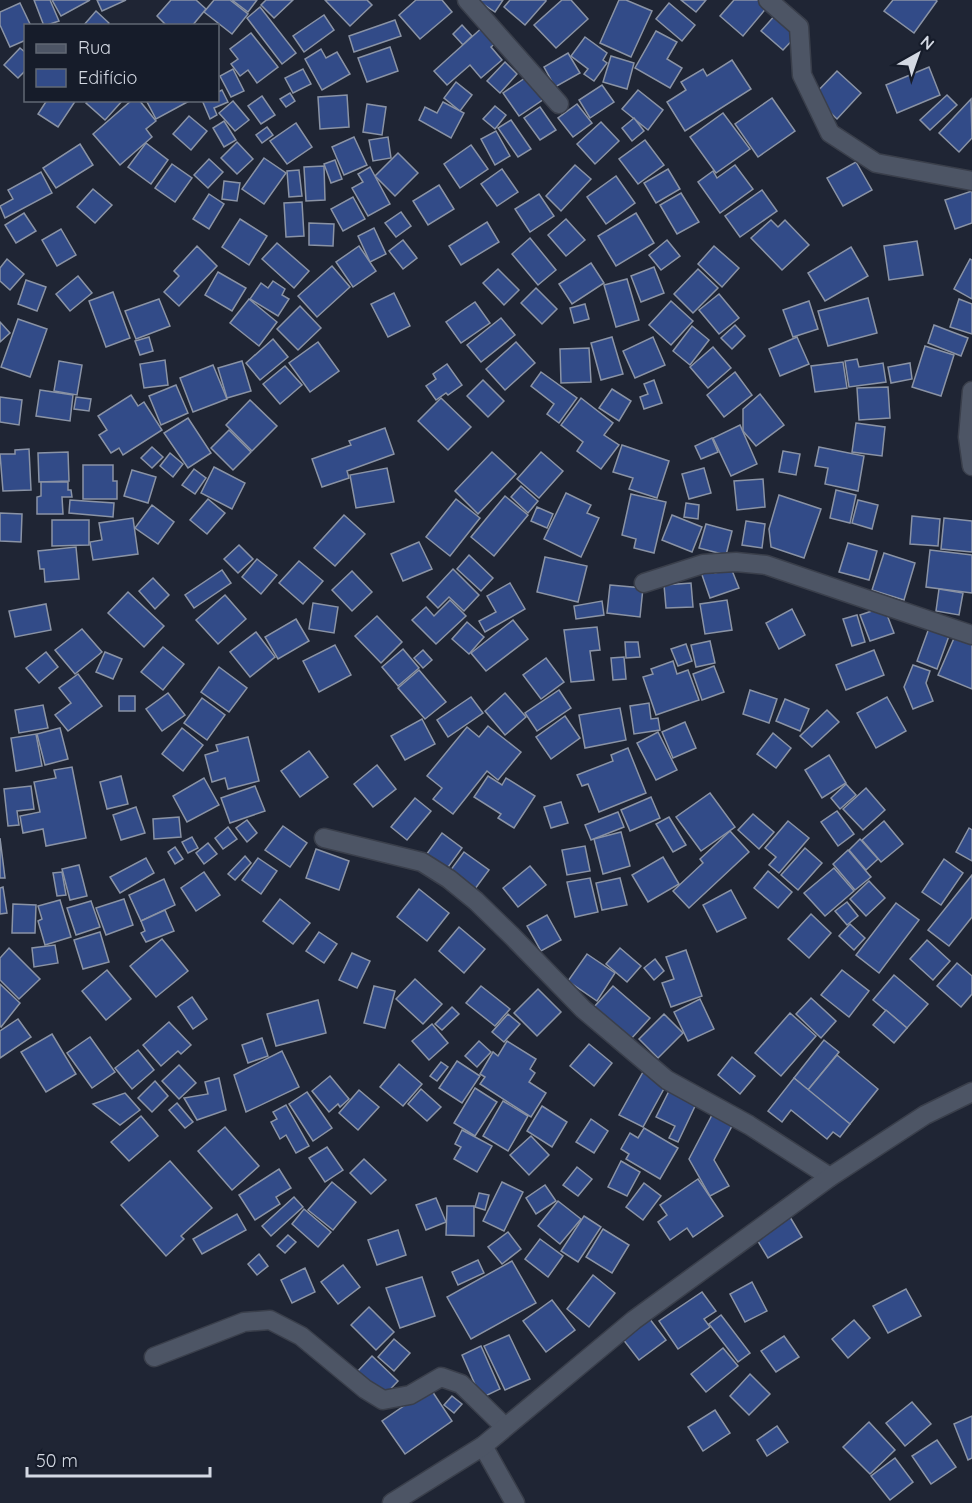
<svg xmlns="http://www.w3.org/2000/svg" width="972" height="1503" font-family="Quicksand,sans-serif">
<rect width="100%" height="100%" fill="#1f2534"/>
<!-- building -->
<g fill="#324b88" stroke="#8a93a5" stroke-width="1.5">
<polygon points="34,0 50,0 59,21 44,26"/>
<polygon points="52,0 90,0 61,16"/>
<polygon points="97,0 126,0 102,11"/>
<polygon points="171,0 196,0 206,9 192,26 167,26 157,16"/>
<polygon points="214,0 230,0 248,14 232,34 204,12"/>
<polygon points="232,0 257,0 248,12"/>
<polygon points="266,0 293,0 274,18 261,5"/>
<polygon points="325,0 367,0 372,5 350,26"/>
<polygon points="416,0 442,0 452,12 420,39 399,15"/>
<polygon points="477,0 503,0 495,12"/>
<polygon points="510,0 546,0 546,1 525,25 504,7"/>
<polygon points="562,0 571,0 588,19 556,48 534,25"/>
<polygon points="619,0 626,0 652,11 631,57 600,43"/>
<polygon points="681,0 706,0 696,12"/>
<polygon points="734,0 761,0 768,6 743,36 720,16"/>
<polygon points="893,0 936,0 937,1 914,33 884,11"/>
<polygon points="20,3 31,26 26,26 26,40 10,47 0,25 0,12"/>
<polygon points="669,3 695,25 682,41 656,19"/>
<polygon points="260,7 296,53 282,64 247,18"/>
<polygon points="96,11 109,23 107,26 83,26"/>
<polygon points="777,13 799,33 783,50 761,31"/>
<polygon points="324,15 334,30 304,52 293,36"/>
<polygon points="395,20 401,36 354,52 349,36"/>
<polygon points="462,25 472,36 463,45 453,34"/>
<polygon points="485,25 498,41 491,47 502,60 481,78 470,65 447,85 434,71"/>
<polygon points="656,31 677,42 667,59 682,68 670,88 635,68"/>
<polygon points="251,33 278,67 257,83 248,70 240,76 231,64 238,59 230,49"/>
<polygon points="585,37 607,53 603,60 607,63 594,81 584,74 588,69 571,56"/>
<polygon points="390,47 398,71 367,82 358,58"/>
<polygon points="20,48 26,53 26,70 18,78 4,65"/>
<polygon points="321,49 326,58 337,52 350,74 322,90 305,59"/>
<polygon points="568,53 580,73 555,87 544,67"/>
<polygon points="611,56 634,63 627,89 603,82"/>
<polygon points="732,60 751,89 685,131 667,102 686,90 681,82 703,69 707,76"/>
<polygon points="505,62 517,74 500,93 487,81"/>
<polygon points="929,67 940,95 897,113 886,85"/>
<polygon points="233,69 244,91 231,97 220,76"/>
<polygon points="303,69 311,84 293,93 285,78"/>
<polygon points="837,71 861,93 837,119 813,96"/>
<polygon points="528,76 544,99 519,116 503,93"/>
<polygon points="456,82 472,95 460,111 444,98"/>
<polygon points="602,85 614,102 590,118 579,100"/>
<polygon points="222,90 228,102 214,108 217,115 210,119 202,100 218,100 218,92"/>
<polygon points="638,90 663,110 648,130 622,109"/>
<polygon points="290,93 295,101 286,107 280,99"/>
<polygon points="347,95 349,127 320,129 318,97"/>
<polygon points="947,95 957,105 930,130 920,120"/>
<polygon points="262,96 275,115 261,124 248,106"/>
<polygon points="772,98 795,131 758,157 735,124"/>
<polygon points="971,99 972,138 959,152 939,133"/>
<polygon points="47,100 76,100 58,127 38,114"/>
<polygon points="88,100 123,100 105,120 86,103"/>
<polygon points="132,100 139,100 156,121 146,129 152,137 120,165 93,134"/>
<polygon points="146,100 191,100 156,119"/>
<polygon points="233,101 249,120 235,131 219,113"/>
<polygon points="443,102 464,113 451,138 419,120 425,107 437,113"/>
<polygon points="367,104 386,107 382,135 363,132"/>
<polygon points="577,104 592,123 573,137 558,118"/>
<polygon points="495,106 506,115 495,129 483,119"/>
<polygon points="540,107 556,130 540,140 524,118"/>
<polygon points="723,113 750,149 716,173 690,137"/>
<polygon points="189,116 207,131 191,150 173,134"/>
<polygon points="634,118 644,131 632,141 622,128"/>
<polygon points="511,120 531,149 518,157 498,128"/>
<polygon points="224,121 236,140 224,147 213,128"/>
<polygon points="601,122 619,141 595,164 577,144"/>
<polygon points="296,123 312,147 287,164 270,141"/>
<polygon points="267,127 273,135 262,143 256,135"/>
<polygon points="496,131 510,156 495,165 481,139"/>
<polygon points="354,137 367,165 344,175 332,147"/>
<polygon points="388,137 391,158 373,161 369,140"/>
<polygon points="645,140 664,165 638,184 619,159"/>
<polygon points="237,142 253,159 237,174 221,158"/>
<polygon points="146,143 168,160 151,184 128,167"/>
<polygon points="80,144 93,165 56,188 43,168"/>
<polygon points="471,145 488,169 460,188 444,164"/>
<polygon points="398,153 418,173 395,196 375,176"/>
<polygon points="264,158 286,173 264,204 242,189"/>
<polygon points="209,159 223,172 208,188 194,175"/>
<polygon points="335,160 342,179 331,183 324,164"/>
<polygon points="856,162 872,190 843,206 827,178"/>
<polygon points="172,164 192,178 175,202 155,188"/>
<polygon points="575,165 591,179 561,211 546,196"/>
<polygon points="735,165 753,189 720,213 698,182 713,171 717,178"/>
<polygon points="324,166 325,200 306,201 304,167"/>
<polygon points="370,167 390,204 368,216 352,188 363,182 358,174"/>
<polygon points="502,169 518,192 497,206 481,184"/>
<polygon points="668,169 680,189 656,203 644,183"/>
<polygon points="299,170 302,196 289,197 287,171"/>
<polygon points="41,172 52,193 5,218 0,206 13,199 8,190"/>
<polygon points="616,176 635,203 606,224 587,197"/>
<polygon points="224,181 240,183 237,201 222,199"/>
<polygon points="439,185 454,209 428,225 413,201"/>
<polygon points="93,189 112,205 95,223 77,207"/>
<polygon points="762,190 777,211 740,237 725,216"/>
<polygon points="972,191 972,223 955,229 945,200"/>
<polygon points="681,193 699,222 677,234 660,205"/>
<polygon points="209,194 224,204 209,229 193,219"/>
<polygon points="539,194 554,216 530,232 515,209"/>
<polygon points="353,197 365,219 343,231 331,209"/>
<polygon points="302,202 304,236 286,237 284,203"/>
<polygon points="401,212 411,226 396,237 385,223"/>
<polygon points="24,213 36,231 16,243 5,225"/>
<polygon points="636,213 654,243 616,266 598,236"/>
<polygon points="240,219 267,236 249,265 222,247"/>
<polygon points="566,219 585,240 566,256 548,235"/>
<polygon points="771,220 778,227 785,220 809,245 782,270 751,238"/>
<polygon points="487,222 499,242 461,265 449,246"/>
<polygon points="309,223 334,224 333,246 309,245"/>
<polygon points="374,228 386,254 370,262 358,236"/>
<polygon points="61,229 76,255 57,266 42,240"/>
<polygon points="530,238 556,270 538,285 512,254"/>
<polygon points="403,240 417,258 403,269 389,251"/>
<polygon points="667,240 680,256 661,270 649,255"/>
<polygon points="917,241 923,275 889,280 884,246"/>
<polygon points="277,243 309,271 294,288 262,259"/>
<polygon points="197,246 217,266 179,306 164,292 179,276 174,271"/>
<polygon points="359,246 376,271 353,287 336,262"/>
<polygon points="714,246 739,268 722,287 698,264"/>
<polygon points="851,247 868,276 825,301 808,273"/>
<polygon points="7,259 24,274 10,290 0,281 0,268"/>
<polygon points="970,259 972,260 972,299 954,289"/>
<polygon points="591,263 604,283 572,304 559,284"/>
<polygon points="332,266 350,287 317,317 298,296"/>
<polygon points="654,267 664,293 641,302 631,276"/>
<polygon points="498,269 519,290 504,305 483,283"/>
<polygon points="698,269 718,288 693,313 674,294"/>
<polygon points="218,272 246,288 232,311 205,295"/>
<polygon points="78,276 92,293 70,311 56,294"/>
<polygon points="627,279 639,320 616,327 604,285"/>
<polygon points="26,280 46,287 37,311 18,304"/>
<polygon points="273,281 285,289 282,295 289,299 278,316 250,299 261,283 268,288"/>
<polygon points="536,288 557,309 542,324 521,303"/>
<polygon points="113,292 130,338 106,347 89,301"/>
<polygon points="394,293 410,326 388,337 371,304"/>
<polygon points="719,294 739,318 719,334 699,310"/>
<polygon points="868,298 877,333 828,346 818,311"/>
<polygon points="159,299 170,326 136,339 125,311"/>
<polygon points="249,299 277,322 259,346 230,323"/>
<polygon points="959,299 972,304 972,334 950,327"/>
<polygon points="671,301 693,321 671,345 649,325"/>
<polygon points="809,301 818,329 793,337 783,310"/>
<polygon points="475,302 490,323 461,343 446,322"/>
<polygon points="585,304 589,319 574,323 570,308"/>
<polygon points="300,306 321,328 298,350 277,329"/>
<polygon points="501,318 515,335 481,362 467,345"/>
<polygon points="18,319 47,329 30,377 1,367"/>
<polygon points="0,322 10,333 0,342"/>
<polygon points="735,325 745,336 732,349 721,338"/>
<polygon points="934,325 968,338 961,356 928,343"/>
<polygon points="692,326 709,340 690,365 673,351"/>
<polygon points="149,337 153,351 140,355 135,341"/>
<polygon points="612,337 623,374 601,380 591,343"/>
<polygon points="653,337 665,365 635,378 623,351"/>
<polygon points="797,337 809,364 780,376 769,349"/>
<polygon points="273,339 288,357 260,380 246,363"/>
<polygon points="318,342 339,371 310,392 289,363"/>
<polygon points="516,342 535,363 505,390 486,369"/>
<polygon points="925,346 954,355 941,396 912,387"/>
<polygon points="713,347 731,368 708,388 690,367"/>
<polygon points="589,348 591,382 561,383 560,349"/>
<polygon points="857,359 859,367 883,363 886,382 849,387 845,361"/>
<polygon points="165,360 168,385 144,388 140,364"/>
<polygon points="59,361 82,365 77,395 54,391"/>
<polygon points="242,361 251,391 227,398 218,368"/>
<polygon points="843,362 847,388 815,392 811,366"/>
<polygon points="910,363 912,379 891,383 888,367"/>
<polygon points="447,364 462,385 448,395 446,393 436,400 426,386 436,379 433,374"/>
<polygon points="213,365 227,399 193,412 180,378"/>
<polygon points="285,366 302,385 280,404 263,384"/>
<polygon points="541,372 577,398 559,423 547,414 554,404 531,386"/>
<polygon points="735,372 752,395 724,417 707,395"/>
<polygon points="483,380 504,401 488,417 467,396"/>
<polygon points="654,380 662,403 644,409 640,397 648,394 644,384"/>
<polygon points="176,385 188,413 161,425 149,396"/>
<polygon points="888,387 890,418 859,420 857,388"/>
<polygon points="612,389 631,401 619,421 599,408"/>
<polygon points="40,390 73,395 70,421 36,416"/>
<polygon points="760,394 784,425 756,446 743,431 743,409"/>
<polygon points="131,395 138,406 144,402 162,430 123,455 119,448 111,453 99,435 107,430 98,416"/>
<polygon points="0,397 22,400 19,425 0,422"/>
<polygon points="76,397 91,399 89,411 74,409"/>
<polygon points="441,398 471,427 448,450 418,421"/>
<polygon points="581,398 613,423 604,435 619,445 601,469 577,451 583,442 561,425"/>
<polygon points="250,400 277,426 252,451 226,425"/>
<polygon points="188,418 211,453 188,468 164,433"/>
<polygon points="856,423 885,427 882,456 852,452"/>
<polygon points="740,425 757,464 731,476 713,438"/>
<polygon points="385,428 394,454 347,471 349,478 322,487 312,459 351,445 349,441"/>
<polygon points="229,430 251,452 233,470 211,448"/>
<polygon points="712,438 718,452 701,459 695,446"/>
<polygon points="622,445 669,461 657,498 629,489 633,478 613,472"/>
<polygon points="152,447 163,457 152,468 141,458"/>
<polygon points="819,447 864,456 858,491 825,484 828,468 815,466"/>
<polygon points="29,449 31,490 3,491 0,454 15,454 15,450"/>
<polygon points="783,451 800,454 796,475 779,472"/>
<polygon points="68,452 69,481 39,482 38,453"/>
<polygon points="492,452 516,474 478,514 455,491"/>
<polygon points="541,452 563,471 539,498 517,479"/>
<polygon points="170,453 183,464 173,477 160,466"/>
<polygon points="83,465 113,465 113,481 117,481 117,499 83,499"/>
<polygon points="214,467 245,483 232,509 201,493"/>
<polygon points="387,468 394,502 356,508 350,475"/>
<polygon points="704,468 711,493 689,499 682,474"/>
<polygon points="194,469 206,478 195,494 182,485"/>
<polygon points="132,470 156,477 148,503 124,496"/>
<polygon points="763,479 765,507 737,510 734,481"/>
<polygon points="41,482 68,482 68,490 71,490 72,497 62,497 63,514 37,514 37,497 41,496"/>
<polygon points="521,486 538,501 528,513 511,497"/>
<polygon points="836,490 856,495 850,523 830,518"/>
<polygon points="566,493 591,505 587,513 599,518 581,557 544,539"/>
<polygon points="631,494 666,502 654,553 634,548 636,539 622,535"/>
<polygon points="779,495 821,509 804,558 771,547 769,529"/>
<polygon points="505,496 528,515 494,556 471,537"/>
<polygon points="208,499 225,513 207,534 190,520"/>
<polygon points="456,499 480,518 450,556 426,537"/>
<polygon points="70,500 114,503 113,517 69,513"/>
<polygon points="858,500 878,505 872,529 852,523"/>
<polygon points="686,503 699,505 698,519 684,517"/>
<polygon points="152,505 174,522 158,544 135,528"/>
<polygon points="537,507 553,514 547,528 531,521"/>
<polygon points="0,513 22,514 21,542 0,541"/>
<polygon points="344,515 365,534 335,566 314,548"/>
<polygon points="672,515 702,527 692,552 662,540"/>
<polygon points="912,516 940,519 938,546 910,544"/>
<polygon points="133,518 138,554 93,560 90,542 102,540 99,523"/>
<polygon points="944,518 972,521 972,552 941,549"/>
<polygon points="52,520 89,520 89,545 52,546"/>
<polygon points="746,521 765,524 762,548 742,545"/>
<polygon points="706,524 732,531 726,555 699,548"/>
<polygon points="419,542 432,569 403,581 391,554"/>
<polygon points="848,543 877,551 869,580 839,572"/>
<polygon points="239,545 253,559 238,573 224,559"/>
<polygon points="76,547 79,579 45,582 44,569 40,569 38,551"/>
<polygon points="930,550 972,555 972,593 926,587"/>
<polygon points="884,553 915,563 904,600 872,590"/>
<polygon points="469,555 493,578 481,591 457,569"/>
<polygon points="545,557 587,566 578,602 537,592"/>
<polygon points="257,559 277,575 261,594 242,577"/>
<polygon points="299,561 323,581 303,604 279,583"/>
<polygon points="713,568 715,573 731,568 739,588 710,598 701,572"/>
<polygon points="453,569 479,595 464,611 449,597 438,608 427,597"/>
<polygon points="222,570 231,583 194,608 185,595"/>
<polygon points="352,571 372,592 352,611 332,590"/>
<polygon points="153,578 169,595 155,609 139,591"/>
<polygon points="510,583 525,609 485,632 479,621 496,612 487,596"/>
<polygon points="691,583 693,607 666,608 664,585"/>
<polygon points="610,585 643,588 640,617 607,613"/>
<polygon points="939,589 963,593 959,615 936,611"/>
<polygon points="128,592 164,626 144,647 108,613"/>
<polygon points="225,595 246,619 218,644 196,620"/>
<polygon points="450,600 466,616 436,644 412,620 426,607 434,616"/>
<polygon points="727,600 732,630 705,634 700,604"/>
<polygon points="602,601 604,615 576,619 574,606"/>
<polygon points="313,603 338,607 334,633 309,629"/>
<polygon points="46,604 51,630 15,637 9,611"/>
<polygon points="884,607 894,633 870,641 860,615"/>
<polygon points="792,609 805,635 779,649 766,623"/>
<polygon points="857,615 865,642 852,646 843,619"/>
<polygon points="377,616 402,642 381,663 355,636"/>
<polygon points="296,619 309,641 278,659 265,637"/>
<polygon points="513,620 528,639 486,671 471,653"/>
<polygon points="467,622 484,637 469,654 452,639"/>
<polygon points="597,627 600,650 590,651 594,680 571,682 564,630"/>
<polygon points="929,628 949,636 937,669 917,661"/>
<polygon points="82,629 102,652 75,674 55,650"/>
<polygon points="256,632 275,657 250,677 230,652"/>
<polygon points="955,636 972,643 972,689 938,675"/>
<polygon points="710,641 715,663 696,667 691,645"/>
<polygon points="625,642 638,642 640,657 626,658"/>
<polygon points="686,644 692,661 678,666 671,649"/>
<polygon points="335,645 351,675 319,692 303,661"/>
<polygon points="163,647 184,664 163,690 141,672"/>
<polygon points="403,649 419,668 398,686 382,667"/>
<polygon points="423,650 432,660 423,668 414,658"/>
<polygon points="874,650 884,675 846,690 836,665"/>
<polygon points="46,652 58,667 39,683 26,668"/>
<polygon points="105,652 122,659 113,679 96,672"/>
<polygon points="624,657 626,679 613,680 611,658"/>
<polygon points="546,658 564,682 541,699 523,675"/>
<polygon points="673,661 677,674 688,670 699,700 656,715 643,677 653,674 651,669"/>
<polygon points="913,665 930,671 926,683 933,701 913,709 904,687"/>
<polygon points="714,666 724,692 702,700 693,674"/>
<polygon points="219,667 247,688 229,712 201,692"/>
<polygon points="419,670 446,702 425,719 398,688"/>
<polygon points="78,674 102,706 68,731 55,715 71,703 59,688"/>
<polygon points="559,690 571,708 537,731 525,713"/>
<polygon points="750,690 777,699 769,723 743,714"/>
<polygon points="168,693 185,715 162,731 146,709"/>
<polygon points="505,693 526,717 505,735 485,711"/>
<rect x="119" y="696" width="16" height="15"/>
<polygon points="471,697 483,713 448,737 437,720"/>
<polygon points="887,697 906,731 876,748 857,713"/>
<polygon points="202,698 225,715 207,740 184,723"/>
<polygon points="785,699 809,709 800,731 776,721"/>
<polygon points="649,703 651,719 658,718 660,730 634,734 630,706"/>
<polygon points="43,705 48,728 19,733 15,710"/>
<polygon points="620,708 626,740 585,748 579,715"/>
<polygon points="827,710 839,722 812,747 800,736"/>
<polygon points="565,716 580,738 551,759 536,737"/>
<polygon points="422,719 435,744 405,760 391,736"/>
<polygon points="685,722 696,748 673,758 662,732"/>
<polygon points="488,726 521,752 498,780 487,771 453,814 433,799 442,788 427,776 467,727 479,737"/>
<polygon points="60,728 68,759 45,765 37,734"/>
<polygon points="182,728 203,745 183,771 162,754"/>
<polygon points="658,732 677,770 656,780 637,743"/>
<polygon points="773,733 791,748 776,768 757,754"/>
<polygon points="36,734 42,766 16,771 11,738"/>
<polygon points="248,737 259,781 228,789 225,778 212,782 205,755 218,751 216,745"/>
<polygon points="628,748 646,793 599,812 588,784 582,786 577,775 613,761 611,755"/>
<polygon points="309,751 328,777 300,797 281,771"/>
<polygon points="829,755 846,783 822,798 805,770"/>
<polygon points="377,765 396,789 373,807 354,784"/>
<polygon points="72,767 86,838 46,846 43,829 23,833 20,816 40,812 34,782 56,778 54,770"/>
<polygon points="121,776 128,804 107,809 100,782"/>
<polygon points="488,776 502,785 506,778 535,796 514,828 498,818 501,814 474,797"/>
<polygon points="204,778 219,805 187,822 173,796"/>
<polygon points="846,784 856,795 840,809 831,798"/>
<polygon points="31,786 34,809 17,811 19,825 8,826 4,789"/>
<polygon points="255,786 265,811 230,823 221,798"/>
<polygon points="866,788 885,810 863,830 843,809"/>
<polygon points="710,793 735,827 701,851 676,817"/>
<polygon points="651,797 660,818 630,831 621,810"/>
<polygon points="415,798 431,811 407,840 391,827"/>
<polygon points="561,802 568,823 551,828 544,807"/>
<polygon points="136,807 145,833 121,840 113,815"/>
<polygon points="837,811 854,834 838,846 821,822"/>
<polygon points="618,812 624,827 591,840 585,825"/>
<polygon points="753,814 774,832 759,849 738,830"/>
<polygon points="179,817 181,837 154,839 153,819"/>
<polygon points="669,817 686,845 673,852 656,824"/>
<polygon points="247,820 257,833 247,842 236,828"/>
<polygon points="788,821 809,838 779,873 769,865 776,857 765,848"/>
<polygon points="884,821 903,844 881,862 862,840"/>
<polygon points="283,826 307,843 290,867 265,850"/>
<polygon points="228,827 237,839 223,849 215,838"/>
<polygon points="969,828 972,830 972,861 956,852"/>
<polygon points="730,831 749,852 689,908 673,891 703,863 700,859"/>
<polygon points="621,832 630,866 603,874 594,839"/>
<polygon points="442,833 462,848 446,870 426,855"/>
<polygon points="192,837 198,848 188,853 182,842"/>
<polygon points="0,838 5,878 0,878"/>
<polygon points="860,839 878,859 866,870 849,850"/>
<polygon points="208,843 217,854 204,864 196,853"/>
<polygon points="585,846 590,871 567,875 562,850"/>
<polygon points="175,847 183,859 175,864 168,852"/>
<polygon points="805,848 822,863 798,890 781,875"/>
<polygon points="316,849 349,861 339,890 306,878"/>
<polygon points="848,850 871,877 855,890 833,864"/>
<polygon points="464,852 489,870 472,893 447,875"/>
<polygon points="245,856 251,863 235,880 228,874"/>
<polygon points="663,857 679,884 648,902 632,875"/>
<polygon points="146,858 154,873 120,893 110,877"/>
<polygon points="258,858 277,871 261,894 242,880"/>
<polygon points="944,859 963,873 941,905 922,892"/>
<polygon points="79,865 87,896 70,900 62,869"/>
<polygon points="530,866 546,885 518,907 503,888"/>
<polygon points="834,868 854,891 825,916 804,893"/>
<polygon points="768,871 792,892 778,908 754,888"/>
<polygon points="62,872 66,895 57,896 53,873"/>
<polygon points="204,872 220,895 196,911 181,888"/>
<polygon points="972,875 972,917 949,946 928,930"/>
<polygon points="590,878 598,912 575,917 567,882"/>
<polygon points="620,878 627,905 602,910 596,883"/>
<polygon points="164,879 175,905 141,921 129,895"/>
<polygon points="869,881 885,898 866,916 850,899"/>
<polygon points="3,887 7,913 0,914 0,888"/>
<polygon points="419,889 449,913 427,941 397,917"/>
<polygon points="731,890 746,918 717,932 703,905"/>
<polygon points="124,899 133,925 106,935 96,908"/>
<polygon points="280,899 310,923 293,944 263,921"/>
<polygon points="60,900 71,937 45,945 38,921 42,919 38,906"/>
<polygon points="91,901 100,927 76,935 67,908"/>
<polygon points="847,902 858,916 847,925 835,911"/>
<polygon points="896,903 919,920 879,973 856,955"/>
<polygon points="13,904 36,905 35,933 12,933"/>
<polygon points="165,910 174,931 146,942 141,933 145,931 141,921"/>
<polygon points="811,914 831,933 809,958 788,939"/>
<polygon points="547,915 561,940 541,951 527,926"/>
<polygon points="850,924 865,938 854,950 839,936"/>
<polygon points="459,927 485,949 464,973 439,951"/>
<polygon points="100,932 109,962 83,969 74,940"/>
<polygon points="319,932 337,944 324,963 306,951"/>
<polygon points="162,939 188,971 156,997 130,966"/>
<polygon points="927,940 950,961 933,980 910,959"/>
<polygon points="55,945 58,963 34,967 32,948"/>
<polygon points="9,948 40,979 19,999 0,980 0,958"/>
<polygon points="620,948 641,966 627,982 606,964"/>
<polygon points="686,950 702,996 671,1007 662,983 674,979 666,957"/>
<polygon points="352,953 370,961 357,988 339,980"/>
<polygon points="587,954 615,973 597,1001 568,981"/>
<polygon points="655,959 664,971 654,980 644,968"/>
<polygon points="957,963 972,976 972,994 961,1007 937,986"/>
<polygon points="107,970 131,999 106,1020 82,991"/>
<polygon points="842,970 869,991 849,1017 821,995"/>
<polygon points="894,975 928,1004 907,1028 873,1000"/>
<polygon points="415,979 442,1004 423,1024 396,999"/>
<polygon points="0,984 20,1003 1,1027 0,1026"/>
<polygon points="374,986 395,991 385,1028 364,1023"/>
<polygon points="481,986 510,1009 495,1026 466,1003"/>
<polygon points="613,986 650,1018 631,1039 594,1007"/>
<polygon points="538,989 561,1012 537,1036 514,1013"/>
<polygon points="192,997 207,1019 193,1029 178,1007"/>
<polygon points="811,998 836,1021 821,1038 796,1014"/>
<polygon points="700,999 714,1029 688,1041 674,1012"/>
<polygon points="318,1000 326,1033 276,1046 267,1014"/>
<polygon points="452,1007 459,1014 442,1030 435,1024"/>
<polygon points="886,1010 907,1028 894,1043 873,1025"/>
<polygon points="790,1013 816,1036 781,1076 755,1053"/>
<polygon points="508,1014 520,1024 504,1042 492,1032"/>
<polygon points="664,1014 683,1033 658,1058 639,1039"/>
<polygon points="18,1019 31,1037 0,1058 0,1031"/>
<polygon points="169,1022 191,1045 181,1054 178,1051 161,1066 143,1045"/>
<polygon points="432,1024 448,1043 429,1060 412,1041"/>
<polygon points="52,1034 76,1074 46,1092 21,1052"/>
<polygon points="90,1037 115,1072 92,1088 67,1053"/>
<polygon points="262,1038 268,1056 248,1063 242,1045"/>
<polygon points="824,1040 839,1052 808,1090 794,1078"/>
<polygon points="479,1041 491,1052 477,1067 465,1056"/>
<polygon points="507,1041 536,1059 530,1069 535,1073 529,1082 546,1093 531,1117 480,1084 485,1077 480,1074 493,1052 498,1056"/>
<polygon points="589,1044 612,1063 594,1086 570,1066"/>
<polygon points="138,1050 154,1070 132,1089 115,1068"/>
<polygon points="282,1051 299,1087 246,1112 234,1075"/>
<polygon points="837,1055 878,1089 850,1124 808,1090"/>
<polygon points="732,1057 755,1076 740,1094 718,1075"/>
<polygon points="457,1061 480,1076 462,1103 439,1088"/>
<polygon points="441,1062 448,1067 437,1081 430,1076"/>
<polygon points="399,1064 422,1084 403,1106 380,1087"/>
<polygon points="179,1065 196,1083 179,1099 162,1081"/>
<polygon points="643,1072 666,1085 643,1127 619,1115"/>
<polygon points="330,1076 349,1099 340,1107 338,1104 329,1112 312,1091"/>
<polygon points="219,1078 226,1110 197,1120 184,1098 208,1094 205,1082"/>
<polygon points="794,1078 850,1124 840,1137 833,1132 827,1139 791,1110 782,1122 768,1111"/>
<polygon points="155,1081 168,1096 152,1112 138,1098"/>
<polygon points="475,1088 497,1102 475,1136 454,1123"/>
<polygon points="421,1089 441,1107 427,1121 408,1104"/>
<polygon points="359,1090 379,1107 358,1130 339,1113"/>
<polygon points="669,1091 696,1104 678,1142 669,1138 675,1126 656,1117"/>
<polygon points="307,1092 332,1128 313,1141 289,1104"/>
<polygon points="125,1093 140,1110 120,1125 93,1104"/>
<polygon points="503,1101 528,1116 508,1151 483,1136"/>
<polygon points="177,1103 193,1122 185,1128 169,1110"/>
<polygon points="286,1105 309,1146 296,1153 286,1135 280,1139 271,1122 277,1119 273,1112"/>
<polygon points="542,1106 567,1122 552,1147 527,1131"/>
<polygon points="712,1115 732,1126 714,1160 729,1186 710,1196 689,1159"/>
<polygon points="141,1116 158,1136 129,1161 111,1142"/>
<polygon points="591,1119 608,1131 594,1153 576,1142"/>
<polygon points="225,1127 259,1166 232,1190 198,1151"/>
<polygon points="644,1128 678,1148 660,1179 626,1159 629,1154 621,1149 630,1133 638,1138"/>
<polygon points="462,1130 492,1146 477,1172 454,1159 461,1147 455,1144"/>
<polygon points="531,1136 549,1155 529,1175 510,1155"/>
<polygon points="327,1147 343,1170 325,1182 309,1158"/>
<polygon points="364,1159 386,1180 371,1194 350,1173"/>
<polygon points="170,1161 212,1208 181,1236 184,1239 166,1256 121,1205"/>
<polygon points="621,1161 640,1172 627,1196 608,1187"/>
<polygon points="577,1167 592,1179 578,1196 563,1185"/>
<polygon points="279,1169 291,1188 276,1197 280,1204 255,1220 239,1195"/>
<polygon points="698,1179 723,1216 693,1237 687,1228 670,1240 658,1222 667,1215 660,1205"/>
<polygon points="332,1182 356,1202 333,1230 308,1210"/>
<polygon points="502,1182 523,1192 504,1231 483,1221"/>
<polygon points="644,1183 661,1196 643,1220 626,1207"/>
<polygon points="545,1185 556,1201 536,1214 526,1198"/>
<polygon points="479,1193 489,1195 485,1210 475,1207"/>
<polygon points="294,1197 303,1207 271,1236 262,1226"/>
<polygon points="436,1198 446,1222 426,1230 416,1205"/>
<polygon points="558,1201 581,1219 560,1244 538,1226"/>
<polygon points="447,1206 474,1206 474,1236 446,1235"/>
<polygon points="304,1209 331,1232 318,1247 292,1224"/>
<polygon points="237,1214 246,1230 202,1254 193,1239"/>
<polygon points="584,1216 601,1227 578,1262 561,1251"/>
<polygon points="790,1217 802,1237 768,1258 756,1238"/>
<polygon points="603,1229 629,1245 612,1273 586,1257"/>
<polygon points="398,1230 406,1255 377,1265 368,1240"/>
<polygon points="508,1232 521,1249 502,1264 488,1247"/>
<polygon points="288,1235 296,1242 285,1253 277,1246"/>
<polygon points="540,1239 563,1256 548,1277 525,1259"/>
<polygon points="259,1254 268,1266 257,1275 248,1264"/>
<polygon points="478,1260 484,1273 458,1285 452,1272"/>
<polygon points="512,1261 536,1303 471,1339 447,1297"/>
<polygon points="343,1265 360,1287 338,1304 321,1282"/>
<polygon points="305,1268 315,1292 292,1303 281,1280"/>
<polygon points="593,1275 615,1293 589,1327 567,1309"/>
<polygon points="422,1277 435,1316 400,1328 386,1288"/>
<polygon points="752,1282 767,1311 745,1322 730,1294"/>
<polygon points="906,1289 921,1316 888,1333 873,1306"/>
<polygon points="702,1292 716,1311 704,1319 710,1327 678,1349 659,1321"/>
<polygon points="552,1300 575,1330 546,1352 523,1321"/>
<polygon points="369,1307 394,1332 376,1350 351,1325"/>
<polygon points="721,1315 750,1353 738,1362 709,1324"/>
<polygon points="649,1318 666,1340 639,1360 622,1338"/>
<polygon points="854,1320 870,1338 848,1358 832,1339"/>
<polygon points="509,1335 530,1379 505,1390 484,1346"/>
<polygon points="784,1336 799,1357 776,1372 761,1351"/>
<polygon points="394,1339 410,1353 394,1371 378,1357"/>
<polygon points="481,1346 500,1389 481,1398 462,1355"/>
<polygon points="723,1348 738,1366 706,1392 691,1374"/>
<polygon points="372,1356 398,1381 383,1397 357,1372"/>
<polygon points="750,1374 770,1394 749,1415 730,1396"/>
<polygon points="430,1388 452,1421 405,1454 382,1421"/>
<polygon points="452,1396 462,1404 454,1413 444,1405"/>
<polygon points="912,1402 931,1424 905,1446 886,1423"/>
<polygon points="715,1410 730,1433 703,1451 688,1427"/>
<polygon points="972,1416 972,1458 968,1460 954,1424"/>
<polygon points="869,1422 895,1450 870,1474 843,1447"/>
<polygon points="777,1426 788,1442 767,1456 757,1440"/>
<polygon points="937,1440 956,1467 931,1484 912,1456"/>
<polygon points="895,1458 913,1482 890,1500 871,1476"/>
</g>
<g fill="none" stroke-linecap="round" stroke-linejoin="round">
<defs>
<g id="street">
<polyline points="467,0 559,104"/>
<polyline points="768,0 799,27 802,75 830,133 876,163 972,181"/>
<polyline points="972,391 968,437 972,466"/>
<polyline points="644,583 703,564 736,562 766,565 972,635"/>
<polyline points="324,838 422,862 449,879 476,901 512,936 583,1009 667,1080 749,1125 830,1177"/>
<polyline points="154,1357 244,1322 270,1320 301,1336 365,1389 383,1400 410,1395 441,1377 461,1384 505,1427"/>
<polyline points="483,1446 515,1503"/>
<polyline points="392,1503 483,1446 634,1320 830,1177 925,1115 972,1092"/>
</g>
</defs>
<!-- street casing -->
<use href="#street" stroke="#3a3f4b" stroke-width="21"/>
<!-- street -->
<use href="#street" stroke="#4d5565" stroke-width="18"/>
</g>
<!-- legend -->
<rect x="24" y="24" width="195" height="78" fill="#161c2a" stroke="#626874" stroke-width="1.5"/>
<rect x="36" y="44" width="30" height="9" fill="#4d5565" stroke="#626874" stroke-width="1.5"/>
<text x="78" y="54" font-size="18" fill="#d4d9e3">Rua</text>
<rect x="36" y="69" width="30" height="18" fill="#324b88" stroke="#626874" stroke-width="1.5"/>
<text x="78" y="84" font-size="18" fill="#d4d9e3">Edifício</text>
<!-- north arrow -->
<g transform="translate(918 54) rotate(40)" stroke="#161c2a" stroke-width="4.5" paint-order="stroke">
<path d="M0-4.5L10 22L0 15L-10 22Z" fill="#d4d9e3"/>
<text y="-9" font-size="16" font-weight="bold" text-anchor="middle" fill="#d4d9e3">N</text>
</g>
<!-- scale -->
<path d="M27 1467v9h183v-9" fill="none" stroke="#d4d9e3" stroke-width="3"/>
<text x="36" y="1467" font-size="18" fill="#d4d9e3" stroke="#161c2a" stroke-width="4.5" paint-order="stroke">50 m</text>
</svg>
